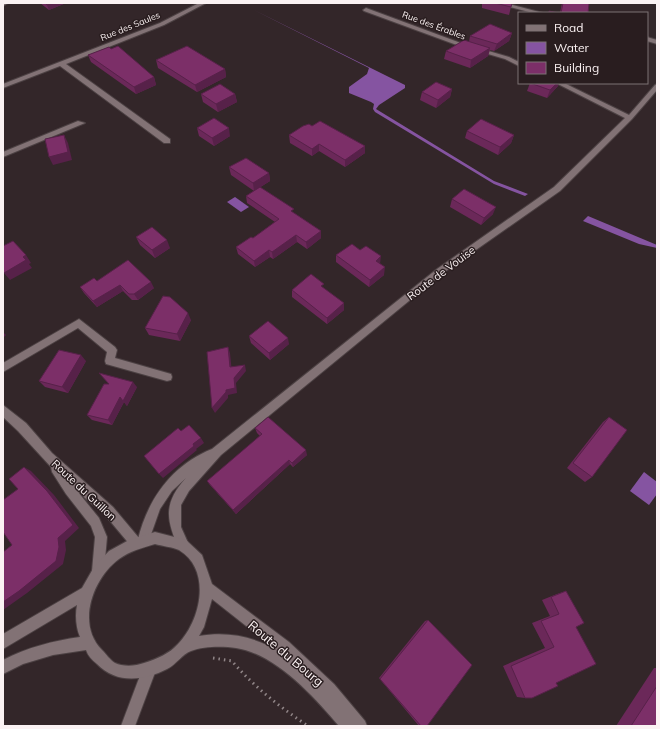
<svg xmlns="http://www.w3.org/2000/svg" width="660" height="729" font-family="Mulish,sans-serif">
<rect width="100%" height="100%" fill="#332629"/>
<!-- water -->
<g fill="#8554a1">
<polygon points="240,3 405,85 405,88 379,105 376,109 494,181 528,194 525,196 494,184 375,112 373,109 374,104 371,102 349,93 349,87 367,74 369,68"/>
<polygon points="235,197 249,207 241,212 227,202"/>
<polygon points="588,216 657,245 657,248 639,244 583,221"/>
<polygon points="644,472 657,482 657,494 649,505 630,491"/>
</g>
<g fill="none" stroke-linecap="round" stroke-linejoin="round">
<defs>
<g id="minor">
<polygon points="3,3 8,3 3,6"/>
<polygon points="199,3 206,3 164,25 66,64 170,139 170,143 164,143 60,66 3,88 3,84 160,23"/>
<polygon points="495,3 505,3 543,13 533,13"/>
<polygon points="366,8 458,42 509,57 519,62 519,66 505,59 454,44 364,11 363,10"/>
<polygon points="647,37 657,40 657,44 647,41"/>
<path d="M556,83H564L629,115L655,85L657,84V90L632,119L560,191L443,273L221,455L189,491L181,505V527L189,545L187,549L183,551L179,549C166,520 163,503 186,478L172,491L160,509L148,543L144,545L140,543L138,539C148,499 172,465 212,449L437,269L554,187L625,118Z"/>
<polygon points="78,121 85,123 3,157 3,152"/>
<polygon points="79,319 115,347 117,350 115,358 171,374 172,377 171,380 167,381 106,364 105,361 107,352 78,328 3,372 3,363"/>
<polygon points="149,663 154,665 156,670 135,726 121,726 144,665"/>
</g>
<polygon id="tertiary" points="3,405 26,423 52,453 113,507 139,538 141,542 139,546 135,548 131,546 105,515 78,492 99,518 107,537 104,571 102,575 98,577 94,575 92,571 95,537 91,526 66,494 52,472 51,467 18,431 3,417"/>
<path id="secondary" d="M155,532L186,540L202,555L212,584L289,642L334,684L365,721L367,726H339C314,697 276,654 236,648C223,646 204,646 191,651C182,654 176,665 167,669C144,681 116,684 97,664C92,660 88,656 86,650L53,655L23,664L3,674V660C28,647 53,641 80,637C76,628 75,615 77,605L3,649V634L82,588L94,567L109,551L129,540ZM155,544C162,546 172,547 179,550C212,570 201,620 178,644C169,654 157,659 144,663C136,666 123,667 115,663C110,660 106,654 102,650C76,624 93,578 119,559C130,551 142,548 155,544ZM212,599L279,652L281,653C256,637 229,631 199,636L204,627Z"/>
</defs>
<!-- minor casing -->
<use href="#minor" stroke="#4c4143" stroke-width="2"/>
<!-- tertiary casing -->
<use href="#tertiary" stroke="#4c4143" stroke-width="2"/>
<!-- secondary casing -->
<use href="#secondary" stroke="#4c4143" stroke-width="2"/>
<!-- path -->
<path stroke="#918688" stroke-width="3" stroke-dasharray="1.5 4" stroke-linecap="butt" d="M213,658L232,661C254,687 280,707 308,726"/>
<!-- minor -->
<use href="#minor" fill="#827275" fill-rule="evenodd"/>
<!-- tertiary -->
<use href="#tertiary" fill="#827275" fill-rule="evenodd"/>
<!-- secondary -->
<use href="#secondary" fill="#827275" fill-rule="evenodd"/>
</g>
<!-- wall -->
<g fill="#6b2859">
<polygon points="40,3 66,3 49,10"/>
<polygon points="482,3 512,3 509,15 482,8"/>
<polygon points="562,3 589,3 588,13 560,13"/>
<polygon points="512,33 509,41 494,51 490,50 488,56 470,68 444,59 446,51 469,42 470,36"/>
<polygon points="111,49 154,77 156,85 136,94 91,62 88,55"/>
<polygon points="156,60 225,69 226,77 197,92 158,68"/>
<polygon points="530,83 558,86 547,98 527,91"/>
<polygon points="452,89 450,97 436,108 420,100 422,92"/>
<polygon points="201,94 235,94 237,102 218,112 203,102"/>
<polygon points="312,126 365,146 365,153 345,167 319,151 312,156 290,143 289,135"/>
<polygon points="197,128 230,136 214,146 199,136"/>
<polygon points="467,131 514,135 511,143 498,155 465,138"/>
<polygon points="229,167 269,173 270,181 254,191 231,175"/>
<polygon points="246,196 294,213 321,231 321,238 307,249 297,242 273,259 270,257 255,267 238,254 236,247 253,238 275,222 247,203"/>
<polygon points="452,199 493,214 481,225 450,207"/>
<polygon points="136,237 170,248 155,258 140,245"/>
<polygon points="360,250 380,264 384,275 369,287 336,262 336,255"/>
<polygon points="97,281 154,288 138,300 132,300 123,291 97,307 84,293 80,287"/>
<polygon points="324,288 344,310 327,324 292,297 292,290"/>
<polygon points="191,320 180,341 149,335 145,328"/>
<polygon points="249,336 289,344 270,360 251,343"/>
<polygon points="86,361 68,393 45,387 39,381"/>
<polygon points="137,387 127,406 124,402 112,425 92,420 87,415"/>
<polygon points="609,417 592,477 585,482 567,468 603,422"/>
<polygon points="255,428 307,455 293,467 290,464 236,514 210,485 207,481 260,436 257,433"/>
<polygon points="566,591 576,627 556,683 525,698 517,697 503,666 545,648 532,623 550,616 542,600 557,594"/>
<polygon points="428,620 427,726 419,726 379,678 425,621"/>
<polygon points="654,668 657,668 657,726 616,726"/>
</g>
<!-- shaded-wall -->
<g fill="#572149">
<polygon points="50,3 66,3 49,10 47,5"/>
<polygon points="512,33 509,41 494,51 497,44"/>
<polygon points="490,48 488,56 470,68 471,60"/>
<polygon points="225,69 226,77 197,92 195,85"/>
<polygon points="154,77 156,85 136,94 134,87"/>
<polygon points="557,83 559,83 558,86 547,98 550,90"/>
<polygon points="452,89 450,97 436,108 438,100"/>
<polygon points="235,94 237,102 218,112 216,104"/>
<polygon points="229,128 230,136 214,146 212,138"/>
<polygon points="64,135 68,143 72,160 53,165 49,157"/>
<polygon points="514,135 511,143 498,155 500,147"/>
<polygon points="319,144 319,151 312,156 312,149"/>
<polygon points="365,146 365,153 345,167 345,160"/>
<polygon points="269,173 270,181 254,191 253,183"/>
<polygon points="496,207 493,214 481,225 484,218"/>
<polygon points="321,231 321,238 307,249 306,242"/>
<polygon points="296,235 297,242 273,259 272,252"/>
<polygon points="167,240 170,248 155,258 152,250"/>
<polygon points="269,250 270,257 255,267 254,261"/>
<polygon points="26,255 31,263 29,264 32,268 10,280 4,273 23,257"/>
<polygon points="381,256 380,264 376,261"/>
<polygon points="385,267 384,275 369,287 370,280"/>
<polygon points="151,282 154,288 138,300 134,294"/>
<polygon points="120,285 123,291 97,307 93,301"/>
<polygon points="344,303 344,310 327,324 327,318"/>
<polygon points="188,313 191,320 180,341 177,334"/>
<polygon points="3,332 6,335 3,338"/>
<polygon points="288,338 289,344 270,360 269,353"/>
<polygon points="228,347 230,353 232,373 230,367"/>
<polygon points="81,355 86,361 68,393 62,387"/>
<polygon points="245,365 246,371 236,383 237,393 228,395 228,398 215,413 212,408 226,390 234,378"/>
<polygon points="133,382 137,387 127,406 123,401"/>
<polygon points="120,397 124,402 112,425 108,420"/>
<polygon points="201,438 204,443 196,449 197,450 163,478 159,474 193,444"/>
<polygon points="306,450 307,455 293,467 292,463"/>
<polygon points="289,460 290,464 236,514 233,510"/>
<polygon points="24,467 31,471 54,495 79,528 65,541 66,550 63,564 27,593 3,610 3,602"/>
</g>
<!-- building -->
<g fill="#7c2f68" stroke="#572149">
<polygon points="45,3 50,3 47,5"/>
<polygon points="495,3 512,3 511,7"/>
<polygon points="563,3 589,3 588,13 561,13"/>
<polygon points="549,11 559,13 549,13"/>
<polygon points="490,24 512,33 497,44 470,36"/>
<polygon points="464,40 490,48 471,60 446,51"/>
<polygon points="118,46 154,77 134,87 88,55 109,47 111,49"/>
<polygon points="187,46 225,69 195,85 156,60"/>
<polygon points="436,82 452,89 438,100 422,92"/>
<polygon points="530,83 557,83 550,90"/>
<polygon points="220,84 235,94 216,104 201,94"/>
<polygon points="214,118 229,128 212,138 197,128"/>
<polygon points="481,119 514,135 500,147 467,131"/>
<polygon points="320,121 365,146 345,160 319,144 312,149 289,135 303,126 309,124 312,126"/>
<polygon points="64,135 68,152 49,157 45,139"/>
<polygon points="246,158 269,173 253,183 229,167"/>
<polygon points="260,187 294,209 291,211 321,231 306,242 296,235 272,252 269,250 254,261 236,247 251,237 253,238 279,219 246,196"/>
<polygon points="464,189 496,207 484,218 452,199"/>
<polygon points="152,227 167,240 152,250 136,237"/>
<polygon points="13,241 26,255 23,257 26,260 4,273 3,272 3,246"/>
<polygon points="352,244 360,250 366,246 381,256 376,261 385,267 370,280 336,255"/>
<polygon points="128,260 151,282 134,294 129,294 120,285 93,301 80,287 94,278 97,281"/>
<polygon points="311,274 324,284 321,286 344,303 327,318 292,290"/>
<polygon points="163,296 170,297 188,313 177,334 145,328"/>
<polygon points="268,321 288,338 269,353 249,336"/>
<polygon points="228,347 230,367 245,365 234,378 235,388 226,390 226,392 212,408 207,352"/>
<polygon points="59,350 81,355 62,387 39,381"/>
<polygon points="99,373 133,382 123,401 120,397 108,420 87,415 104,384 109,384"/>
<polygon points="268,417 306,450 292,463 289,460 233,510 207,481 262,434 255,428"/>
<polygon points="609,417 627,430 592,477 573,463"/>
<polygon points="189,425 201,438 193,444 194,446 159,474 144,456 178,428 181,431"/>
<polygon points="24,467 47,491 73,525 58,538 59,547 56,561 19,591 3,602 3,552 12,545 3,532 3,500 18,489 9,479"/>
<polygon points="566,591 584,623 576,627 596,664 556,683 558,686 532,698 525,698 511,666 554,647 541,621 559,614 551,597"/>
<polygon points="428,620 472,665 427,726 421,726 380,679"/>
<polygon points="657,686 657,726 631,726"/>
</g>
<g text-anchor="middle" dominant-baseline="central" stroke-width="3" stroke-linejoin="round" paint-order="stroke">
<!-- far-street labels -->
<g font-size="9" fill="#fbf2f3" stroke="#291d1f">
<text transform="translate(434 25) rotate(20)">Rue des Érables</text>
<text transform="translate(130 26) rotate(-22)">Rue des Saules</text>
</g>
<!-- street labels -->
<g font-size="11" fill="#fbf2f3" stroke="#291d1f">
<text transform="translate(441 273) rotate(-37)">Route de Vouise</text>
<text transform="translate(84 490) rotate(43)">Route du Guillon</text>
</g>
<!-- near-street labels -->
<g font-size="13" fill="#fbf2f3" stroke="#291d1f">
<text transform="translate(286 653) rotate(40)">Route du Bourg</text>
</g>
</g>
<!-- border -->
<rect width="660" height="729" fill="none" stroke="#fbf2f3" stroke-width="8"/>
<!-- legend -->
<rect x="518" y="12" width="130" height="72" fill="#291d1f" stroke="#7d7274"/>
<rect x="526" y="25" width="20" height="6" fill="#827275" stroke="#7d7274"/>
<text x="554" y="32" font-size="12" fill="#fbf2f3">Road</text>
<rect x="526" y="42" width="20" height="12" fill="#8554a1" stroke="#7d7274"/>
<text x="554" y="52" font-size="12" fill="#fbf2f3">Water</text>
<rect x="526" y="62" width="20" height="12" fill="#7c2f68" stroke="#7d7274"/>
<text x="554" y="72" font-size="12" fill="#fbf2f3">Building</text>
</svg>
